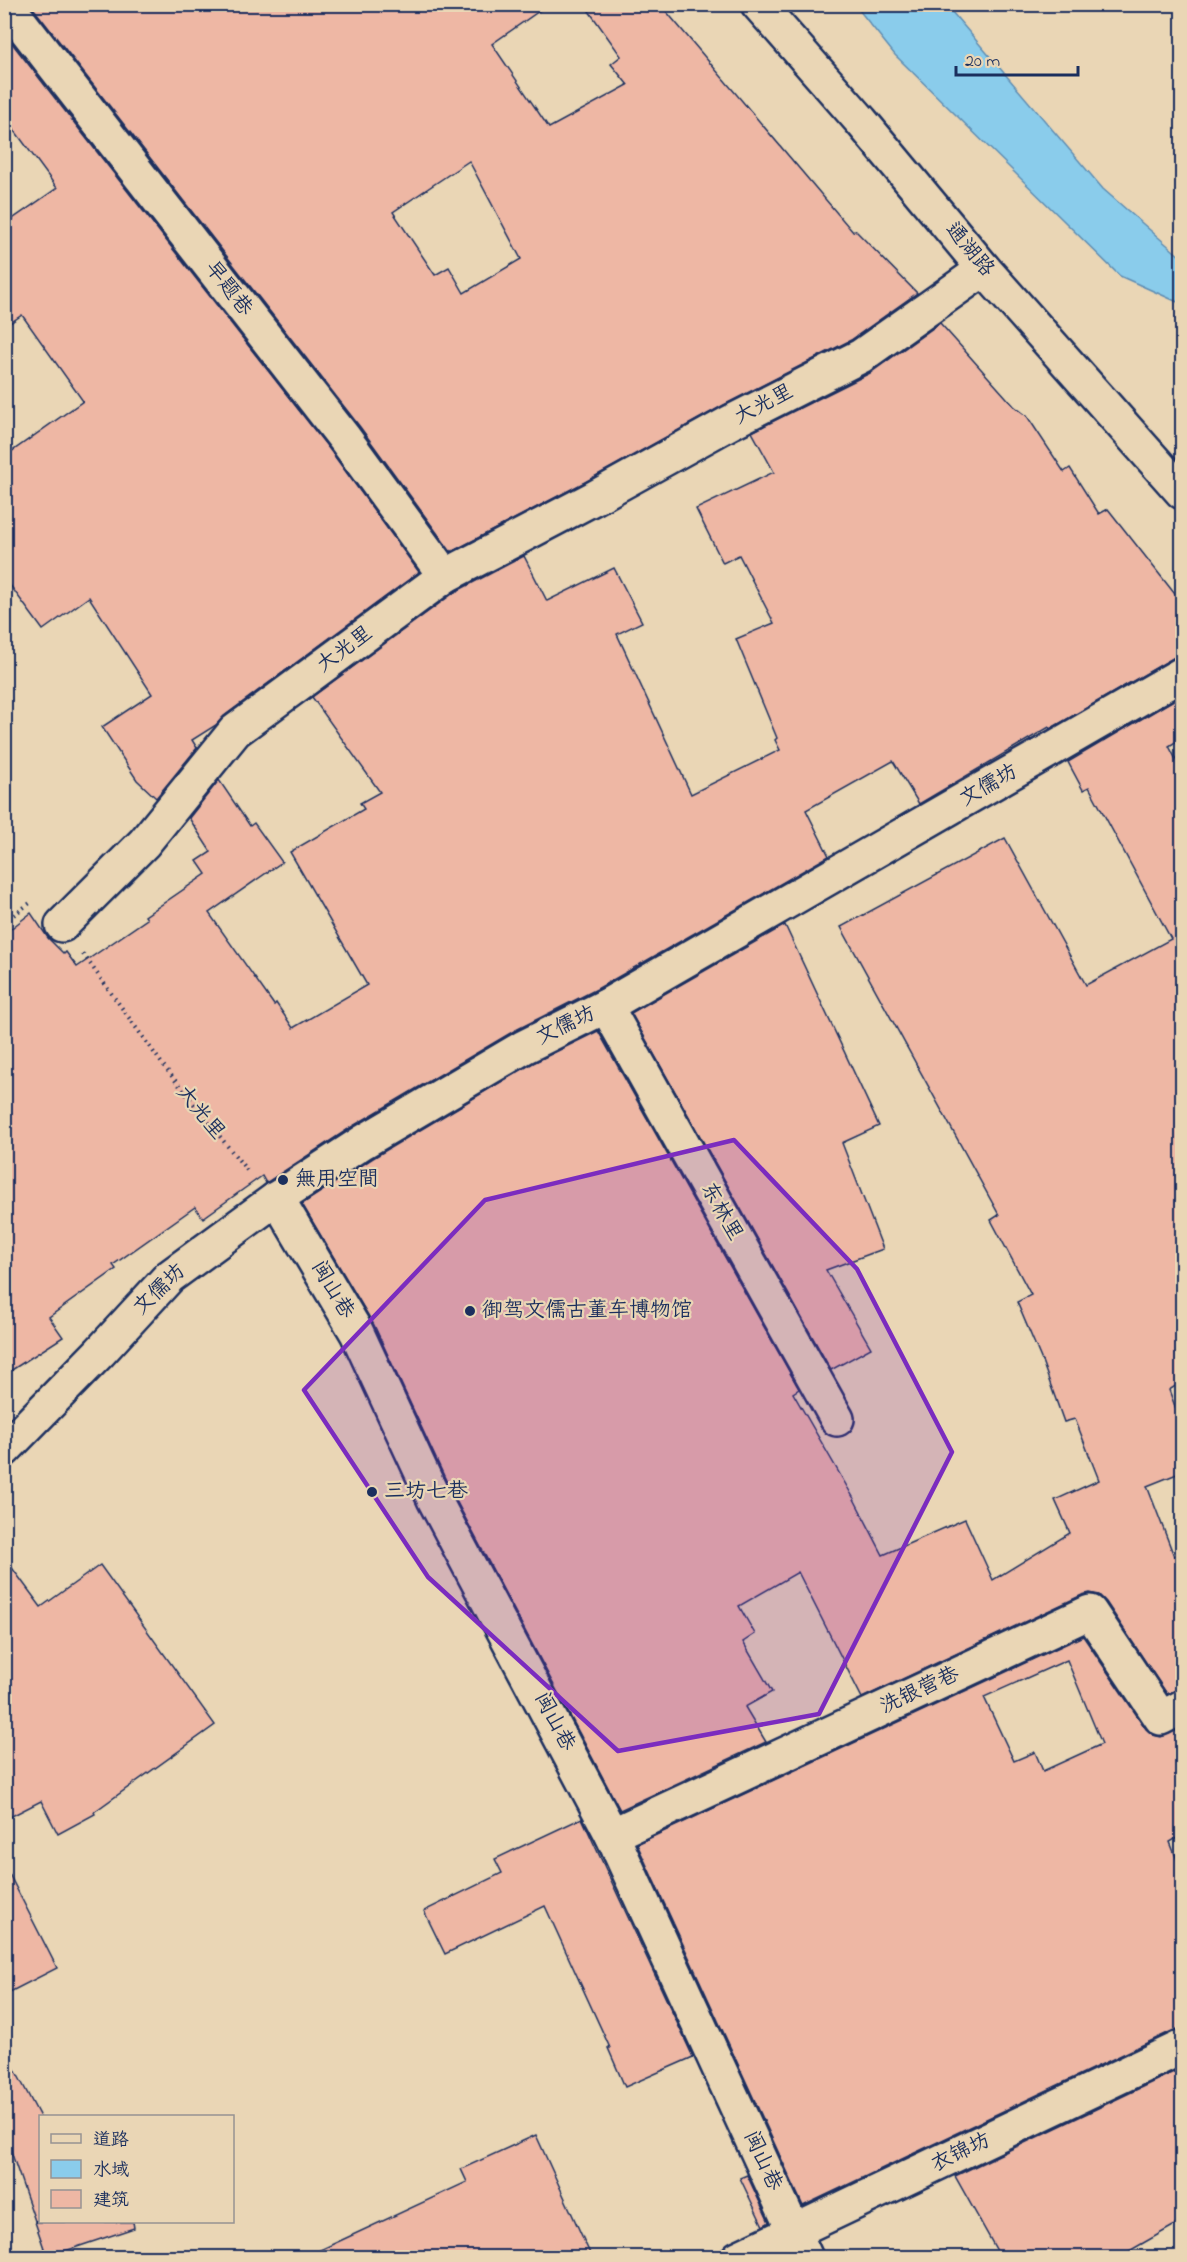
<svg xmlns="http://www.w3.org/2000/svg" width="1187" height="2262" font-family="'Indie Flower','LXGW WenKai TC',sans-serif">
<rect width="100%" height="100%" fill="#ead6b5"/>
<filter id="ink" filterUnits="userSpaceOnUse"><feTurbulence type="fractalNoise" baseFrequency=".0167" numOctaves="2"/><feDisplacementMap in="SourceGraphic" scale="12" xChannelSelector="R" yChannelSelector="G"/><feConvolveMatrix kernelMatrix="1 2 1 2 8 2 1 2 1" color-interpolation-filters="sRGB"/></filter>
<g filter="url(#ink)">
<!-- water -->
<polygon fill="#8acceb" stroke="#5e8db3" stroke-width="1.5" points="855,5 946,5 1103,189 1182,258 1182,304 1120,276 895,55"/>
<!-- building -->
<g fill="#eeb7a4" stroke="#1b2f5e" stroke-width="1.5" fill-rule="evenodd">
<path d="M30,4H549L492,44L549,128L628,85L611,64L621,56L584,4H660L853,232L855,230L917,293L851,340L722,406L585,482L451,552L360,427ZM469,161L521,259L464,293L449,267L435,275L393,212Z"/>
<polygon points="4,33 330,450 419,572 224,716 216,725 192,740 197,748 156,798 137,780 102,727 152,694 89,597 43,630 4,577 4,457 83,401 22,315 4,327 4,225 57,188 4,116"/>
<polygon points="940,323 1014,406 1027,416 1064,472 1070,468 1099,514 1108,509 1182,603 1182,655 1173,658 1050,729 1049,727 919,804 893,761 806,810 829,856 597,989 514,1031 353,1126 266,1183 262,1176 203,1218 195,1207 113,1265 116,1269 49,1317 63,1337 4,1375 4,934 31,913 48,938 64,954 66,952 77,967 147,919 145,916 206,874 197,861 211,852 189,818 219,780 250,826 254,823 282,862 209,913 274,1005 276,1003 293,1028 367,985 290,852 364,809 360,803 380,792 312,697 455,592 524,556 547,601 614,568 642,622 617,634 691,794 780,750 775,740 777,738 736,639 774,623 739,555 723,563 696,509 774,472 752,432 870,373"/>
<polygon points="1182,695 1182,738 1169,746 1182,771 1182,1382 1169,1390 1182,1425 1182,1472 1147,1486 1174,1556 1182,1553 1182,1688 1167,1694 1106,1602 1099,1595 1090,1593 1082,1595 862,1698 798,1572 739,1606 755,1634 743,1642 772,1692 745,1707 766,1742 620,1810 451,1491 374,1325 302,1204 373,1158 533,1063 598,1031 799,1389 793,1393 853,1497 883,1555 965,1519 993,1580 1070,1533 1055,1500 1099,1480 1075,1419 1064,1422 1042,1361 1017,1302 1031,1295 991,1220 999,1215 841,927 1005,838 1086,985 1171,939 1089,787 1083,790 1068,762"/>
<polygon points="785,925 879,1126 842,1143 883,1249 826,1270 871,1348 831,1370 631,1013"/>
<polygon points="4,1557 41,1607 100,1565 215,1725 94,1812 95,1814 58,1834 41,1801 4,1820"/>
<path d="M1083,1636L1146,1729L1153,1735L1161,1737L1182,1728V1835L1170,1842L1182,1872V2028L1174,2030L803,2206L637,1844ZM1067,1660L1102,1744L1043,1771L1035,1752L1014,1761L984,1697Z"/>
<polygon points="582,1818 693,2057 625,2087 608,2048 610,2048 545,1906 445,1954 424,1911 502,1873 495,1859"/>
<polygon points="4,1864 57,1968 4,1995"/>
<polygon points="4,2049 40,2117 40,2220 35,2221 4,2131"/>
<polygon points="1182,2068 1182,2221 1117,2258 1001,2258 955,2176"/>
<polygon points="536,2135 592,2258 303,2258 467,2182 461,2169"/>
<polygon points="747,2175 769,2222 763,2226 740,2178"/>
<polygon points="35,2222 133,2222 134,2228 47,2257"/>
</g>
<g fill="none" stroke-linecap="round" stroke-linejoin="round">
<defs>
<g id="minor">
<polyline points="6,4 345,439 445,576"/>
<polyline points="758,4 861,121 984,269 1182,492"/>
<polyline points="62,925 144,843 235,731 445,576 594,498 731,422 861,356 984,269"/>
<polyline points="606,1006 837,1419"/>
<polyline points="277,1198 357,1333 434,1499 612,1835 806,2258"/>
<polyline points="4,1450 100,1352 169,1277 277,1198 363,1142 524,1047 606,1006 1182,674"/>
<polyline points="612,1835 1090,1612 1161,1718 1182,1707"/>
<polyline points="738,2258 1182,2047"/>
</g>
</defs>
<!-- minor casing -->
<use href="#minor" stroke="#1b2f5e" stroke-width="38"/>
<!-- path -->
<g stroke="#1b2f5e" stroke-width="4" stroke-dasharray="1.5 4.5" stroke-linecap="butt">
<polyline points="4,922 30,903"/>
<polyline points="83,954 163,1065 249,1173"/>
</g>
<!-- minor -->
<use href="#minor" stroke="#ead6b5" stroke-width="33"/>
</g>
</g>
<!-- marked area -->
<path fill="#7b2cbf" fill-opacity="0.2" stroke="#7b2cbf" stroke-width="4.5" stroke-linejoin="round" d="M734,1140L857,1269L952,1452L819,1714L618,1751L428,1577L304,1390L485,1200Z"/>
<!-- markers -->
<g fill="#1b2f5e" stroke="#ead6b5" stroke-width="2">
<circle cx="283" cy="1180" r="6"/>
<circle cx="470" cy="1311" r="6"/>
<circle cx="372" cy="1492" r="6"/>
</g>
<g text-anchor="middle" dominant-baseline="central" stroke-width="4.5" stroke-linejoin="round" paint-order="stroke">
<!-- street labels -->
<g font-size="21" fill="#1b2f5e" stroke="#ead6b5">
<text transform="translate(969 250) rotate(50)">通湖路</text>
<text transform="translate(228 289) rotate(52)">早题巷</text>
<text transform="translate(764 405) rotate(-27)">大光里</text>
<text transform="translate(345 650) rotate(-36)">大光里</text>
<text transform="translate(989 786) rotate(-30)">文儒坊</text>
<text transform="translate(566 1026) rotate(-26)">文儒坊</text>
<text transform="translate(200 1113) rotate(51)">大光里</text>
<text transform="translate(721 1212) rotate(61)">东林里</text>
<text transform="translate(160 1290) rotate(-44)">文儒坊</text>
<text transform="translate(332 1290) rotate(59)">闽山巷</text>
<text transform="translate(920 1691) rotate(-25)">洗银营巷</text>
<text transform="translate(554 1722) rotate(62)">闽山巷</text>
<text transform="translate(961 2153) rotate(-26)">衣锦坊</text>
<text transform="translate(762 2161) rotate(65)">闽山巷</text>
</g>
<!-- poi labels -->
<g font-size="21" fill="#1b2f5e" stroke="#ead6b5" text-anchor="start">
<text x="295" y="1180">無用空間</text>
<text x="482" y="1311">御驾文儒古董车博物馆</text>
<text x="384" y="1492">三坊七巷</text>
</g>
</g>
<!-- margin -->
<rect width="1187" height="2262" fill="none" stroke="#ead6b5" stroke-width="24"/>
<rect x="12" y="12" width="1163" height="2238" fill="none" stroke="#1b2f5e" stroke-width="2" filter="url(#ink)"/>
<!-- legend -->
<rect x="39" y="2115" width="195" height="108" fill="#ead6b5" stroke="#979392" stroke-width="1.5"/>
<rect x="51" y="2134" width="30" height="9" fill="#ead6b5" stroke="#979392" stroke-width="1.5"/>
<text x="93" y="2145" font-size="18" fill="#1b2f5e">道路</text>
<rect x="51" y="2160" width="30" height="18" fill="#8acceb" stroke="#979392" stroke-width="1.5"/>
<text x="93" y="2175" font-size="18" fill="#1b2f5e">水域</text>
<rect x="51" y="2190" width="30" height="18" fill="#eeb7a4" stroke="#979392" stroke-width="1.5"/>
<text x="93" y="2205" font-size="18" fill="#1b2f5e">建筑</text>
<!-- scale -->
<path d="M956 66v9h122v-9" fill="none" stroke="#1b2f5e" stroke-width="3"/>
<text x="965" y="66" font-size="18" fill="#1b2f5e" stroke="#ead6b5" stroke-width="4.5" paint-order="stroke">20 m</text>
</svg>
